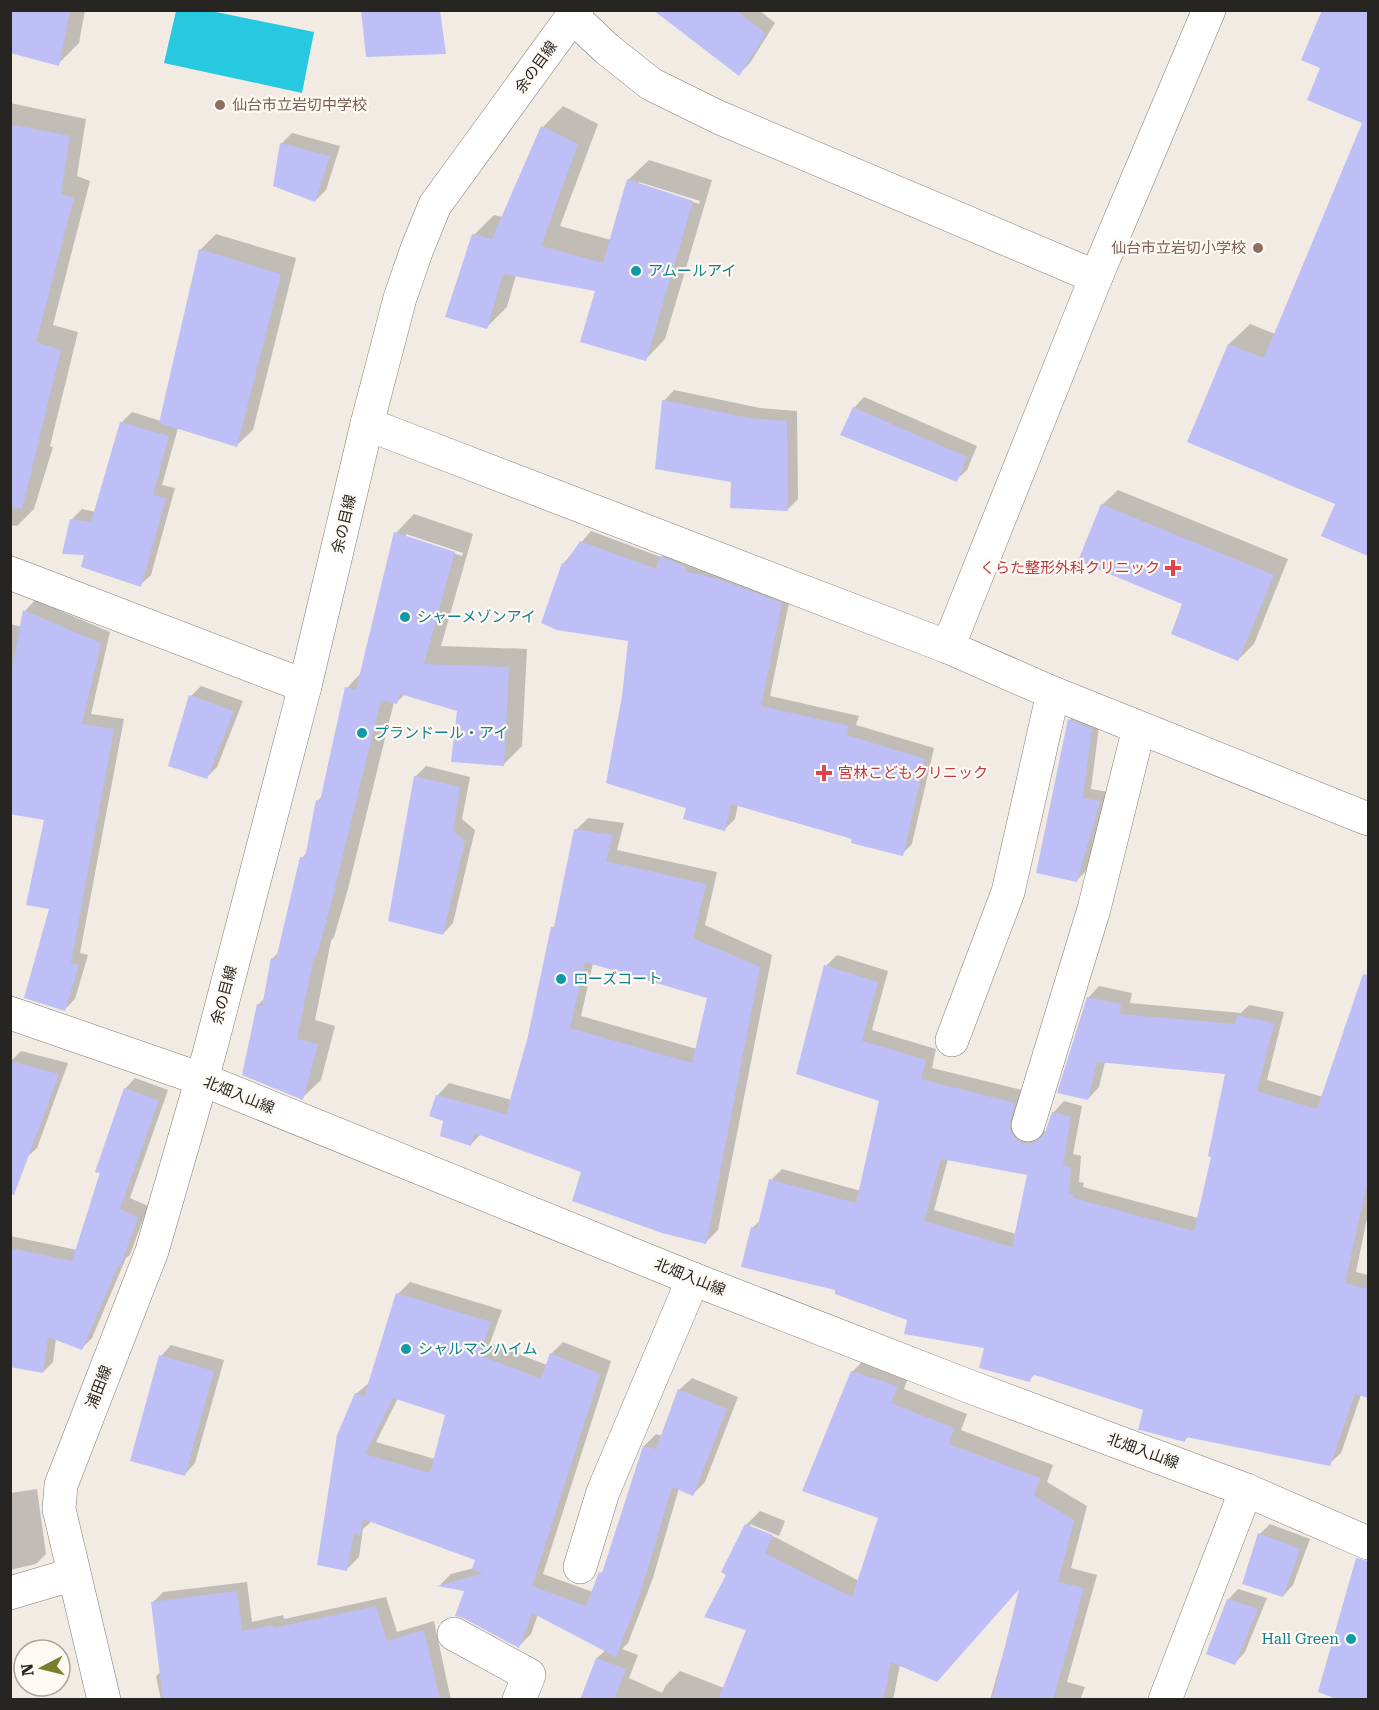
<svg xmlns="http://www.w3.org/2000/svg" width="1379" height="1710" font-family="'Roboto Serif','Noto Sans JP',serif">
<rect width="100%" height="100%" fill="#f2ebe4"/>
<!-- water -->
<polygon fill="#26c9e0" points="176,11 211,11 314,32 302,93 164,63"/>
<!-- shadow -->
<g fill="#0003" fill-rule="evenodd">
<polygon points="10,10 85,10 79,43 58,64"/>
<polygon points="677,10 759,10 775,23 750,63 739,74"/>
<polygon points="1323,10 1368,10 1368,554 1323,535 1337,503 1189,441 1229,344 1250,324 1275,334 1364,122 1322,68"/>
<polygon points="10,103 86,119 77,176 90,181 53,325 78,332 50,446 53,447 34,509 17,526 10,525"/>
<path d="M563,106L598,124L560,226L611,240L628,180L649,160L712,180L665,339L645,360L597,290L516,275L507,307L486,328L474,235L494,215L503,217L543,127ZM639,182L700,201L699,204L639,185Z"/>
<polygon points="292,133 340,146 326,190 315,201 281,144"/>
<polygon points="216,234 296,258 253,430 237,445 178,428 162,485 175,488 151,575 140,585 86,554 72,519 82,509 96,512 121,423 132,412 161,421 200,250"/>
<polygon points="674,390 760,408 797,411 798,499 788,509 732,481 664,401"/>
<polygon points="864,397 977,446 967,470 956,480 854,408"/>
<polygon points="1118,490 1288,559 1254,644 1238,660 1184,603 1102,505"/>
<path d="M414,514L473,534L441,646L527,649L522,746L504,764L459,710L405,694L397,702H394L348,889L334,937L331,941L315,1020L335,1026L321,1080L302,1098L258,1005L265,998L272,959L280,951L302,858L308,851L318,801L323,795L347,688L361,673L396,533ZM406,534L463,553L462,556L406,537Z"/>
<polygon points="591,531 661,557 671,547 791,593 770,696 859,716 856,725 934,748 912,844 902,854 738,804 735,819 725,829 688,807 623,696 630,640 563,564"/>
<polygon points="35,600 110,632 91,714 124,719 80,953 88,955 75,999 65,1009 51,908 45,819 10,812 10,624 22,627 25,611"/>
<polygon points="201,686 243,701 217,767 207,777 191,696"/>
<polygon points="1079,711 1100,719 1091,789 1108,792 1086,871 1077,880 1070,720"/>
<polygon points="426,766 470,777 462,819 475,830 453,923 443,934 415,777"/>
<path d="M588,818L624,823L617,850L717,872L705,925L772,955L718,1230L706,1242L583,1171L481,1134L470,1145L444,1120L437,1096L449,1083L512,1100L528,1041L553,927L557,924L576,830ZM593,963L708,997L697,1049L581,1016Z"/>
<path d="M837,955L888,971L872,1030L936,1049L932,1068L1026,1091L1034,1132L1047,1131L1053,1113L1064,1101L1082,1106L1073,1154L1081,1156L1079,1182L1084,1183L1083,1187L1198,1218L1213,1156L1226,1072L1105,1062L1099,1087L1088,1099V998L1099,986L1132,993L1130,1003L1241,1013L1249,1005L1284,1012L1267,1080L1323,1097L1364,998H1368V1214L1356,1272L1368,1275V1397L1361,1395L1341,1453L1329,1464L1189,1436L1185,1440L1144,1409L1035,1374L1029,1380L986,1346L909,1319L837,1289L752,1228L761,1220L771,1180L782,1169L861,1191L881,1100L826,966ZM948,1159L1029,1174L1016,1234L934,1210Z"/>
<polygon points="21,1051 68,1063 37,1148 26,1158 10,1062"/>
<polygon points="135,1078 168,1090 130,1198 148,1206 130,1255 126,1258 92,1338 82,1348 56,1338 53,1362 43,1372 10,1365 10,1236 77,1250 125,1089"/>
<path d="M410,1282L502,1310L490,1343L547,1365L551,1354L563,1342L611,1361L543,1574L593,1592L601,1573L605,1569L644,1446L656,1434L662,1436L679,1390L692,1378L738,1397L705,1482L693,1494L679,1488L653,1578L628,1643L622,1649L638,1655L629,1678L662,1693L666,1685L680,1671L724,1688L748,1629L728,1574L746,1525L760,1511L785,1521L779,1536L750,1524V1527L777,1538L859,1581L880,1517L852,1372L865,1359L910,1373L904,1389L967,1414L961,1430L1053,1465L1047,1482L1087,1506L1071,1568L1097,1575L1067,1682L1085,1687L1080,1700H990L1023,1584L937,1680L900,1665L893,1700H582L597,1658L606,1650L538,1614L531,1634L519,1646L466,1590L440,1585L451,1574L474,1568L477,1559L372,1521L363,1529L359,1557L347,1569L356,1394L370,1382L398,1294ZM398,1398L447,1414L435,1459L376,1442Z"/>
<polygon points="171,1345 224,1360 195,1463 185,1474 161,1356"/>
<polygon points="37,1489 46,1554 36,1564 10,1570 10,1493"/>
<polygon points="1270,1524 1310,1539 1293,1585 1283,1596 1260,1534"/>
<polygon points="1364,1567 1368,1568 1368,1700 1343,1700"/>
<polygon points="247,1582 252,1622 283,1615 284,1619 386,1597 397,1632 434,1621 451,1700 161,1700 156,1676 161,1672 153,1602 163,1592"/>
<polygon points="1238,1589 1267,1598 1245,1652 1235,1663 1228,1600"/>
</g>
<!-- building -->
<g fill="#bebff6" fill-rule="evenodd">
<polygon points="10,10 70,10 59,66 10,53"/>
<polygon points="361,10 440,10 446,54 366,57"/>
<polygon points="653,10 736,10 766,34 739,76"/>
<polygon points="1322,10 1368,10 1368,556 1321,536 1335,504 1187,442 1228,344 1264,358 1362,123 1307,100 1320,68 1301,60"/>
<polygon points="10,124 70,136 61,194 74,198 36,342 61,350 22,509 10,507"/>
<polygon points="541,126 578,144 541,246 603,263 627,179 693,201 646,361 580,342 595,291 503,274 487,329 445,317 472,234 492,239"/>
<polygon points="280,143 330,156 315,202 273,186"/>
<polygon points="199,249 281,274 237,447 159,423"/>
<polygon points="662,400 749,418 787,421 788,511 730,508 731,482 655,469"/>
<polygon points="853,407 967,457 957,482 840,435"/>
<polygon points="120,422 169,436 153,495 166,498 141,587 81,567 84,555 62,554 70,519 91,522"/>
<polygon points="1101,504 1274,575 1238,661 1171,634 1182,604 1078,561"/>
<polygon points="394,532 455,552 424,664 509,667 504,766 451,762 457,711 400,694 397,704 381,700 330,908 316,957 314,956 297,1039 318,1044 303,1100 242,1075 257,1004 262,1006 271,958 276,959 300,857 305,858 316,800 320,801 345,687 356,690"/>
<polygon points="580,541 656,569 660,556 686,567 685,571 719,579 782,603 761,706 849,726 847,735 925,759 903,856 851,843 852,839 731,804 725,831 683,819 686,808 606,783 622,696 628,641 557,630 541,623 562,563 565,564"/>
<polygon points="23,610 101,643 82,724 114,729 71,963 79,965 65,1011 24,998 49,909 26,905 44,820 10,814 10,680"/>
<polygon points="189,695 234,711 207,779 168,766"/>
<polygon points="1068,719 1092,729 1083,798 1100,801 1077,882 1036,873"/>
<polygon points="414,776 460,787 453,830 465,841 443,935 388,921"/>
<path d="M574,829L613,835L606,861L706,884L693,938L760,967L706,1244L662,1233L572,1201L581,1172L474,1133L471,1146L440,1136L443,1121L429,1116L436,1095L506,1114L527,1040L551,927H554ZM585,962L707,998L692,1063L570,1028Z"/>
<path d="M824,965L878,982L862,1041L926,1060L921,1079L1015,1103L1010,1120V1129L1014,1137L1022,1143H1032L1041,1138L1046,1130L1052,1112L1071,1117L1063,1165L1071,1167L1069,1193L1074,1194L1073,1198L1194,1231L1211,1157L1208,1156L1225,1074L1097,1062L1088,1100L1057,1093L1087,997L1121,1004L1120,1014L1235,1024L1237,1015L1274,1023L1257,1091L1317,1109L1363,974L1368,975V1179L1345,1283L1368,1289V1398L1355,1394L1330,1466L1186,1437L1185,1442L1140,1430H1138L1143,1410L1032,1374L1030,1382L979,1368L984,1348L904,1334L907,1320L835,1294V1290L741,1267L751,1227L757,1229L769,1179L855,1203L857,1199L879,1101L796,1074ZM941,1159L1027,1175L1012,1247L924,1221Z"/>
<polygon points="10,1061 59,1074 14,1195 10,1194"/>
<polygon points="124,1088 159,1100 120,1209 138,1217 120,1267 118,1266 82,1350 48,1337 43,1373 10,1367 10,1248 72,1261 100,1173 95,1172"/>
<path d="M396,1293L491,1322L479,1355L541,1379L550,1353L600,1374L532,1586L586,1606L599,1572L602,1573L643,1446L656,1449L678,1389L727,1409L693,1496L672,1487L641,1591L616,1657L532,1613L519,1648L463,1618L455,1616L464,1591L437,1586L483,1573L472,1569L475,1560L363,1519L360,1535L354,1533L347,1571L317,1565L337,1435L355,1393L364,1397ZM393,1398L445,1415L430,1473L365,1454Z"/>
<polygon points="159,1355 214,1371 185,1476 130,1461"/>
<polygon points="851,1371 898,1386 891,1403 954,1428 949,1444 1040,1478 1034,1496 1074,1520 1058,1582 1084,1588 1053,1700 992,1700 1019,1589 937,1682 891,1662 883,1700 718,1700 746,1630 704,1617 726,1575 721,1572 745,1524 773,1535 765,1553 852,1597 878,1518 802,1491"/>
<polygon points="1258,1533 1300,1549 1283,1597 1242,1584"/>
<polygon points="1356,1558 1368,1561 1368,1700 1339,1700 1318,1692"/>
<polygon points="237,1591 242,1631 273,1625 274,1628 376,1606 387,1641 424,1630 440,1700 163,1700 151,1602"/>
<polygon points="1227,1599 1258,1609 1235,1665 1206,1654"/>
<polygon points="596,1658 626,1669 614,1700 580,1700"/>
</g>
<g fill="none" stroke-linecap="round" stroke-linejoin="round">
<defs>
<g id="street">
<polyline points="573,17 607,49 651,84 718,117 1096,277"/>
<polyline points="367,424 948,647 1053,693 1368,819"/>
<polyline points="10,573 305,686"/>
<polyline points="948,647 1096,277 1209,10"/>
<polyline points="10,1013 201,1079 693,1279 968,1386 1246,1490 1368,1543"/>
<polyline points="952,1040 1008,892 1053,693"/>
<polyline points="1028,1125 1094,909 1139,728"/>
<polyline points="580,1567 603,1492 693,1279"/>
<polyline points="10,1593 74,1574"/>
<polyline points="454,1634 529,1675 519,1700"/>
<polyline points="104,1700 59,1509 61,1485 152,1251 209,1054 305,686 367,424 400,298 417,249 435,205 577,10"/>
<polyline points="1165,1700 1246,1490"/>
</g>
</defs>
<!-- street casing -->
<use href="#street" stroke="#827c75" stroke-width="34"/>
<!-- street -->
<use href="#street" stroke="#fff" stroke-width="33"/>
</g>
<!-- markers -->
<g fill="#8d6e63" stroke="#fff9f3" stroke-width="2">
<circle cx="220" cy="105" r="6"/>
<circle cx="1258" cy="248" r="6"/>
</g>
<g fill="#0f9aa8" stroke="#fff9f3" stroke-width="2">
<circle cx="636" cy="271" r="6"/>
<circle cx="405" cy="617" r="6"/>
<circle cx="362" cy="733" r="6"/>
<circle cx="561" cy="979" r="6"/>
<circle cx="406" cy="1349" r="6"/>
<circle cx="1351" cy="1639" r="6"/>
</g>
<g fill="#e0444e" stroke="#fff9f3" stroke-width="2">
<path d="M1170 559h6v6h6v6h-6v6h-6v-6h-6v-6h6z"/>
<path d="M821 764h6v6h6v6h-6v6h-6v-6h-6v-6h6z"/>
</g>
<g text-anchor="middle" dominant-baseline="central" stroke-width="4.5" stroke-linejoin="round" paint-order="stroke">
<!-- street labels -->
<g font-size="15" fill="#272522" stroke="#fff9f3">
<text transform="translate(536 67) rotate(-54)">余の目線</text>
<text transform="translate(344 524) rotate(-77)">余の目線</text>
<text transform="translate(224 995) rotate(-75)">余の目線</text>
<text transform="translate(239 1095) rotate(22)">北畑入山線</text>
<text transform="translate(690 1277) rotate(22)">北畑入山線</text>
<text transform="translate(99 1387) rotate(-69)">浦田線</text>
<text transform="translate(1143 1451) rotate(20)">北畑入山線</text>
</g>
<!-- education labels -->
<g font-size="15" fill="#785e54" stroke="#fff9f3" text-anchor="start">
<text x="232" y="105">仙台市立岩切中学校</text>
<text x="1246" y="248" text-anchor="end">仙台市立岩切小学校</text>
</g>
<!-- culture labels -->
<g font-size="15" fill="#0d838f" stroke="#fff9f3" text-anchor="start">
<text x="648" y="271">アムールアイ</text>
<text x="417" y="617">シャーメゾンアイ</text>
<text x="374" y="733">プランドール・アイ</text>
<text x="573" y="979">ローズコート</text>
<text x="418" y="1349">シャルマンハイム</text>
<text x="1339" y="1639" text-anchor="end">Hall Green</text>
</g>
<!-- health labels -->
<g font-size="15" fill="#be3a42" stroke="#fff9f3" text-anchor="end">
<text x="1160" y="568">くらた整形外科クリニック</text>
<text x="838" y="773" text-anchor="start">宮林こどもクリニック</text>
</g>
</g>
<!-- border -->
<rect width="1379" height="1710" fill="none" stroke="#272522" stroke-width="24"/>
<!-- north arrow -->
<g transform="translate(42 1668) rotate(263)"><circle r="28" fill="#fff9f3" stroke="#a9a49f" stroke-width="1.5"/>
<path d="M0-4.5L10 22L0 15L-10 22Z" fill="#75802d"/>
<text y="-9" font-size="16" font-weight="bold" text-anchor="middle" fill="#272522">N</text>
</g>
</svg>
